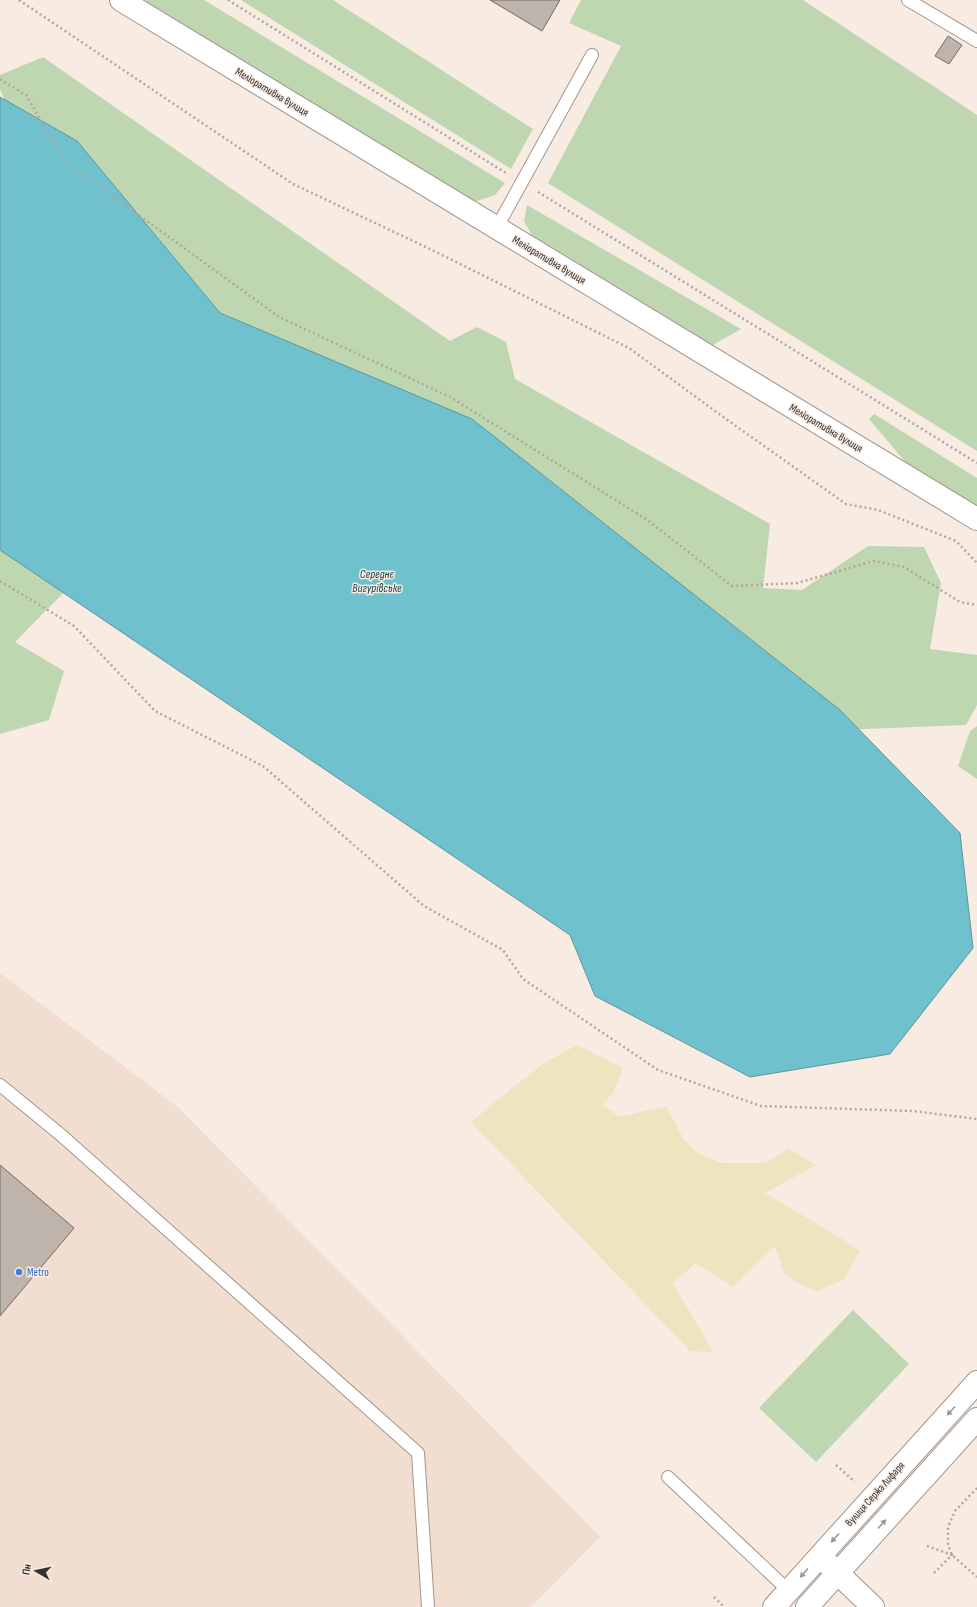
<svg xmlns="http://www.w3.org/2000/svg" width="977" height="1607" font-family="'Sofia Sans Condensed',sans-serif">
<rect width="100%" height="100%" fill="#f7ebe2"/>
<!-- built -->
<polygon fill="#f1ded1" points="0,973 179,1108 600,1537 531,1607 0,1607"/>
<!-- green -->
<g fill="#bfd7b1">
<polygon points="137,0 204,0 505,183 495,195 477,201 462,198"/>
<polygon points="241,0 333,0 533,129 511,169"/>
<polygon points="581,0 803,0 977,115 977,451 548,183 621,46 569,23"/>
<polygon points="43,57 450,341 477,327 506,342 515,379 770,524 763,588 802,590 868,546 924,547 941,583 930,649 977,655 977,705 966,725 839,730 177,310 27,154 0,89 0,75"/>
<polygon points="527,205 741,329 711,346 535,241 524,221"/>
<polygon points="874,414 977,478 977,506 907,464 869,419"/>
<polygon points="0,534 74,582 15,642 64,671 49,720 0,734"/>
<polygon points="977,726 977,779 958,766 970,731"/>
<polygon points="853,1310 909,1364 816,1462 759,1408"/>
</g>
<!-- sand -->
<polygon fill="#eee4bf" points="577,1045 623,1068 613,1093 602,1105 620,1117 666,1106 683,1138 696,1152 721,1163 765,1163 789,1149 816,1165 765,1193 844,1240 860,1251 843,1280 817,1291 797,1283 784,1273 775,1246 733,1287 696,1263 673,1283 713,1352 690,1351 471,1122 512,1088 546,1062"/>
<!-- water -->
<polygon fill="#6fc1cd" stroke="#5e969d" points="0,97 77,141 220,313 472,419 840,710 960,833 973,948 890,1054 750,1077 595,996 570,935 0,550"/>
<!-- building -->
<g fill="#bfb4ab" stroke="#756b63">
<polygon points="490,0 560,0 542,31"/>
<polygon points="948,36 962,45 949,64 935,56"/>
<polygon points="0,1165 74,1228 0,1316"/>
</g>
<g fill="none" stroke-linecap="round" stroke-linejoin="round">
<defs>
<g id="lane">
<polyline points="908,0 977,41"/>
<polyline points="496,229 592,55"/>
<polyline points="0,1085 61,1135 418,1453 428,1607"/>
<polyline points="668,1477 789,1591"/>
</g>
<polyline id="street" points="121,0 977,519"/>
<g id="secondary">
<polyline points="826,1562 873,1607"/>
<polyline points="774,1607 977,1382"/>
<polyline points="807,1607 977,1419"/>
</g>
</defs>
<!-- lane casing -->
<use href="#lane" stroke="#a1968e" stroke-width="14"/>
<!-- street casing -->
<use href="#street" stroke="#a1968e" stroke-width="24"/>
<!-- secondary casing -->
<use href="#secondary" stroke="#a1968e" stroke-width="24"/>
<!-- path -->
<g stroke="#b0a7a0" stroke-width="2.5" stroke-dasharray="2 3" stroke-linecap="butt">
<polyline points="19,0 293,184 432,250 629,348 726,419 846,504 878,510 956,541 977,563"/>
<polyline points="228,0 506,173"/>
<polyline points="0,79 27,96 63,160 279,317 450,397 646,519 732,586 797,583 874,561 904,567 960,602 977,605"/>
<polyline points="538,192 977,463"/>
<polyline points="0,581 74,626 155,711 263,766 424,906 503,950 523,979 658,1070 761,1106 913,1111 977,1119"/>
<polyline points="836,1465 855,1482"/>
<polyline points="977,1488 955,1511 948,1527 948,1545 952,1555 977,1577"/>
<polyline points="927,1546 952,1555 934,1573"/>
<polyline points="714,1597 724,1607"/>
</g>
<!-- lane -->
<use href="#lane" stroke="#fff" stroke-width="12"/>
<!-- street -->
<use href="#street" stroke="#fff" stroke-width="22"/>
<!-- secondary -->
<use href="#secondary" stroke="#fff" stroke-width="22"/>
</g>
<!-- one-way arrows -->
<defs><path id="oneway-solid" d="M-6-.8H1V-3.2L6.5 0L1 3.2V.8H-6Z"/></defs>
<g fill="#9a9896">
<use href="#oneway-solid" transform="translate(951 1411) rotate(132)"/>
<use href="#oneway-solid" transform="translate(882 1524) rotate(-48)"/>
<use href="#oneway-solid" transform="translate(835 1538) rotate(132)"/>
<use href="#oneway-solid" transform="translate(804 1573) rotate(131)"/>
</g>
<!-- markers -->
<circle fill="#3f7fe0" stroke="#f7ebe2" stroke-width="1.5" cx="19" cy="1272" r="4"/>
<g text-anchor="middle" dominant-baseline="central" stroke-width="3" stroke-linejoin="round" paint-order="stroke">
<!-- street labels -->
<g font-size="11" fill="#36322e" stroke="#f7ebe2">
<text transform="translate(272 92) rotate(31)">Меліоративна вулиця</text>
<text transform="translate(549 260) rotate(31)">Меліоративна вулиця</text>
<text transform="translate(826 428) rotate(31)">Меліоративна вулиця</text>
<text transform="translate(875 1494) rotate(-48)">вулиця Сержа Лифаря</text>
</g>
<!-- shop labels -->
<g font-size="11" fill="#366cbe" stroke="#f7ebe2" text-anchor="start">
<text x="27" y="1272">Metro</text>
</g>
<!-- water labels -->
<g font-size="12" font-style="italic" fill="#143c41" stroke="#f7ebe2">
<text x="377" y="574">Середнє<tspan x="377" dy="14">Вигурівське</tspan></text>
</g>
</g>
<!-- north arrow -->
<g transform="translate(36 1571) rotate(279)" stroke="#f7ebe2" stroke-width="3" paint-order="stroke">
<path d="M0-3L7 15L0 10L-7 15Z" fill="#36322e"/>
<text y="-6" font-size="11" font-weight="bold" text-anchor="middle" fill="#36322e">Пн</text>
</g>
</svg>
